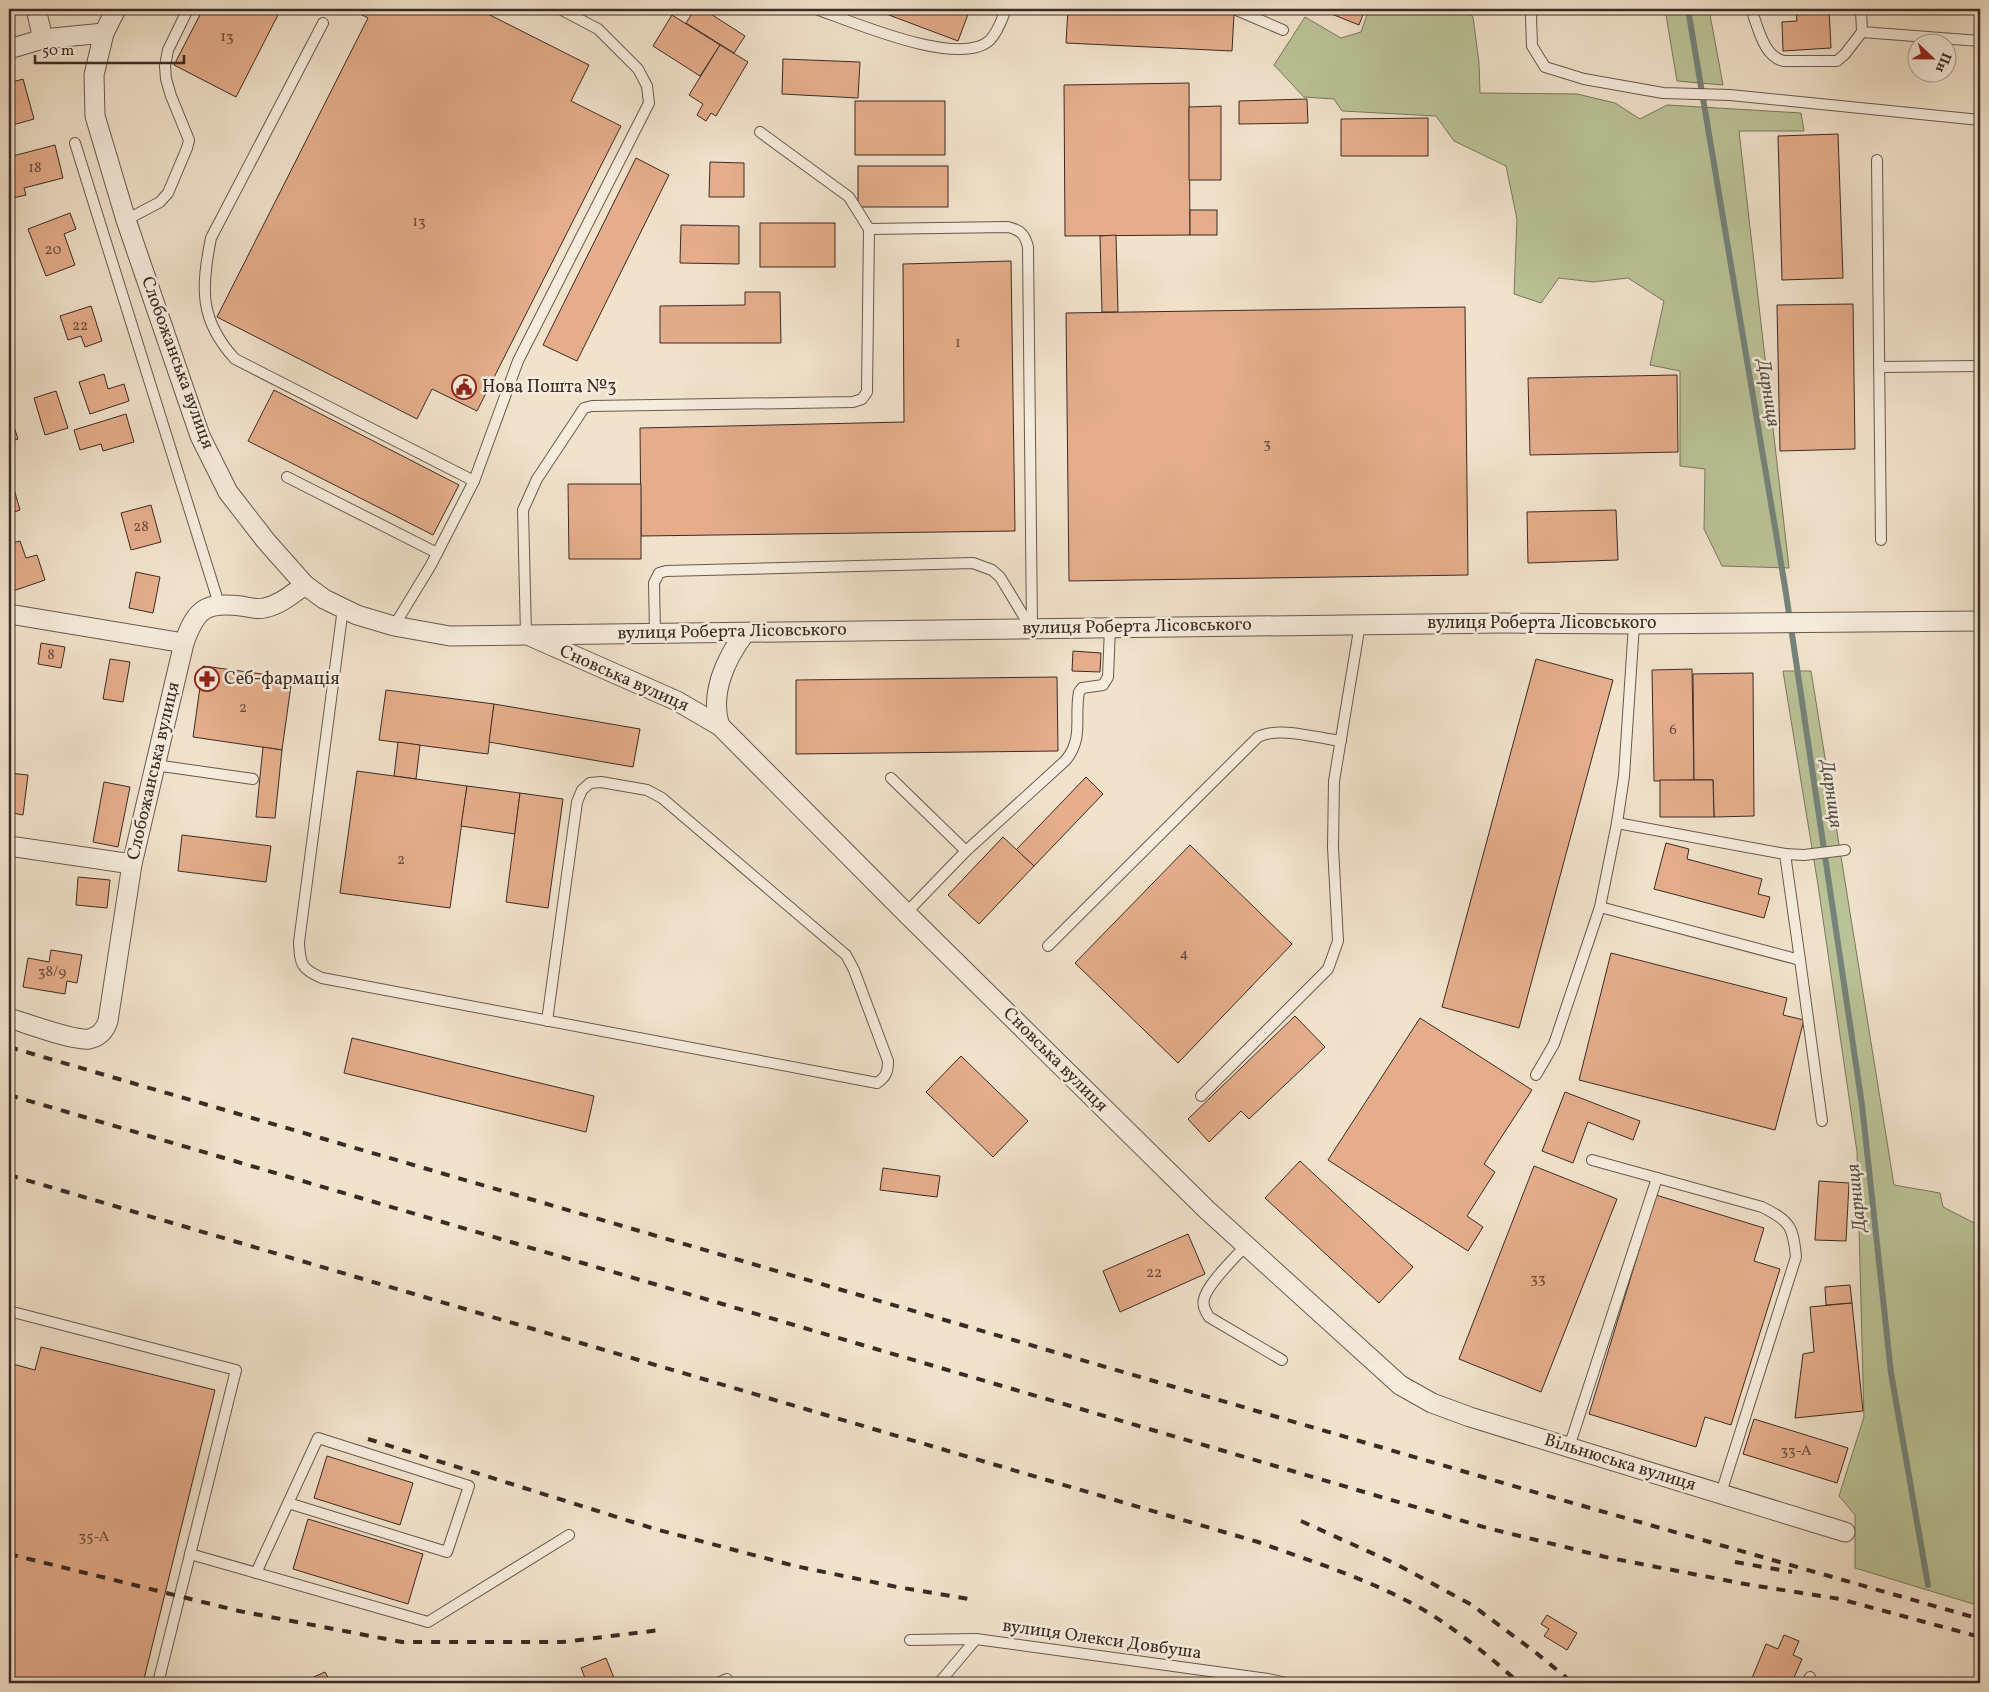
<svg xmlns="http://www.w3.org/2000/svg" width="1989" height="1692" font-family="Vollkorn,serif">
<rect width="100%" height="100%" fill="#f1e2cb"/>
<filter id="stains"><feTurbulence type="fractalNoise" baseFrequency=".004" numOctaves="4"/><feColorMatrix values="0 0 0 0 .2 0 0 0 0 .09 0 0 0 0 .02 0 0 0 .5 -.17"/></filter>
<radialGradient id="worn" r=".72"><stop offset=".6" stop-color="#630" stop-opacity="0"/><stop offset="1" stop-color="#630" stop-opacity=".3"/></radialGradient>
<!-- green -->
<g fill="#bac397" stroke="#7a775e">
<polygon points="1369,9 1463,9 1473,17 1479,63 1480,93 1577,94 1615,103 1640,119 1667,105 1801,113 1804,131 1739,131 1789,568 1722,566 1704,529 1705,469 1680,466 1680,371 1650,365 1664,301 1628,278 1593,282 1559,278 1541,303 1514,294 1517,219 1506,166 1454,141 1436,116 1342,111 1334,99 1304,97 1274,65 1305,17 1341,38 1361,32"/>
<polygon points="1665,9 1709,9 1723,85 1677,81"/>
<polygon points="1783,671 1811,671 1894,1185 1940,1193 1943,1207 1980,1226 1980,1606 1855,1568 1855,1515 1839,1496 1864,1417 1857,1152 1818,885"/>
</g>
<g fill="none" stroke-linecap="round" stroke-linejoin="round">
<!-- stream -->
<polyline stroke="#75837b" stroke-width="6" points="1688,9 1785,587 1862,1105 1891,1373 1928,1585"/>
</g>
<!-- building -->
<g fill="#e5ad8b" stroke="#3b2b25">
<polygon points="203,9 281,9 236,97 174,65"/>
<polygon points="350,9 478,9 589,65 571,101 621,126 477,411 432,389 417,419 217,317 368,18"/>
<polygon points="695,9 703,9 745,36 734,53 686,23"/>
<polygon points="873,9 970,9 958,41"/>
<polygon points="1068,9 1124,9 1234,14 1232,51 1066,43"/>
<polygon points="1319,9 1365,9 1359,25"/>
<polygon points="1796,9 1829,9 1831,48 1783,51 1782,22 1797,21"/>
<polygon points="672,15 720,45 700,76 653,46"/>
<polygon points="720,45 748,62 716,116 711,113 706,121 697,115 703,104 689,95"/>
<polygon points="783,59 860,62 858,98 782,94"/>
<polygon points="23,79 34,119 9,126 9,83"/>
<polygon points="1189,83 1190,235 1065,236 1064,85"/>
<polygon points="1307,99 1308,123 1239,124 1239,101"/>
<rect x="855" y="101" width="90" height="54"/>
<polygon points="1221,106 1221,180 1189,180 1189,107"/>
<polygon points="1428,118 1428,156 1341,156 1341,119"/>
<polygon points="1838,134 1843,278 1782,280 1778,136"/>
<polygon points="55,145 63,178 24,188 26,195 13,198 9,181 9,157"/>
<polygon points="636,158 669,175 577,361 543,345"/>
<polygon points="710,162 744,163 744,197 709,197"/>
<rect x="858" y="166" width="90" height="41"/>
<rect x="1190" y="210" width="27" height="25"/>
<polygon points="70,213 76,229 64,234 75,265 46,276 28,229"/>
<rect x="760" y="223" width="75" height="44"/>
<polygon points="681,225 739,226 739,264 680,263"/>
<polygon points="1116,235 1118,312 1102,312 1100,236"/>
<polygon points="1011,261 1015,531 641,536 640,428 904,422 903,264"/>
<polygon points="745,292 780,292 781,343 660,343 660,306 745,305"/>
<polygon points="1853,304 1855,449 1780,451 1777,305"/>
<polygon points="91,306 102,341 85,347 81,336 68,340 60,316"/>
<polygon points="1465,307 1468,575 1069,581 1066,313"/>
<polygon points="104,374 108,389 124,384 129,401 90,414 79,382"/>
<polygon points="1677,375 1678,452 1530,455 1528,378"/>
<polygon points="274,390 459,485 433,535 248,441"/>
<polygon points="56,391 68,428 45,435 34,398"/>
<polygon points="10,414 18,439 9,442 9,415"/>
<polygon points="126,414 134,442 103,451 101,444 80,450 74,430"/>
<polygon points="9,472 20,510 9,514"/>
<polygon points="568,484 641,484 641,559 569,559"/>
<polygon points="151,505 161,542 131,550 121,513"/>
<polygon points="1616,510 1618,560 1528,563 1527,512"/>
<polygon points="20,541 26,558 37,555 45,580 10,592 9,585 9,544"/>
<polygon points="136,572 160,577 153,613 129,608"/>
<polygon points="41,643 65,647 61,668 38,664"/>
<polygon points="1073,651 1101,653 1100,672 1072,671"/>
<polygon points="110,659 130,662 123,702 103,699"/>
<polygon points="1536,659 1613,680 1519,1028 1442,1007"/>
<polygon points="203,666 292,678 282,750 193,737"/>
<polygon points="1692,669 1694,780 1654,781 1652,670"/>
<polygon points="1753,673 1754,816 1714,817 1713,780 1694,780 1693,674"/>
<polygon points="1057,677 1058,751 796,754 796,680"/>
<polygon points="386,690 494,704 488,754 379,740"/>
<polygon points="494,704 640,729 633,767 489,742"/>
<polygon points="398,742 420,745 416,779 394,776"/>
<polygon points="263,747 282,750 275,818 256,817"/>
<polygon points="357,771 467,786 450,908 340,893"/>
<polygon points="9,773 28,775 23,815 12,813 11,821 9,821"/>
<polygon points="1086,777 1103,794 1034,866 1016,850"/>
<polygon points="1660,780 1713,780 1714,817 1660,817"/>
<polygon points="104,782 130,787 118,847 93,842"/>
<polygon points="467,786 520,793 515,834 461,826"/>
<polygon points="520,793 563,799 548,908 506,902"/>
<polygon points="182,835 271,846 266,882 178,871"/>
<polygon points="1003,837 1034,866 979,924 948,895"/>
<polygon points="1666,843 1689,849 1687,859 1762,879 1758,894 1770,897 1764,918 1654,889"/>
<polygon points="1190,845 1292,944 1178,1063 1075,963"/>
<polygon points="78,877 110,880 107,908 76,905"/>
<polygon points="51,950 82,955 77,983 67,981 65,994 23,987 28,958 49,962"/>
<polygon points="1611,953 1787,998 1783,1015 1804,1020 1775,1130 1579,1080"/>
<polygon points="1295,1016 1325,1047 1249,1119 1241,1111 1209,1142 1188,1119"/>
<polygon points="1420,1018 1532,1090 1484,1164 1495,1172 1467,1216 1483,1227 1468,1251 1328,1160"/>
<polygon points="352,1038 594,1096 586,1132 344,1073"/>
<polygon points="961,1056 1028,1121 993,1157 926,1092"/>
<polygon points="1565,1092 1640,1121 1633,1140 1588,1122 1573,1163 1542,1151"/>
<polygon points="1300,1161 1413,1267 1379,1303 1265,1198"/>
<polygon points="1534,1166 1617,1199 1541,1392 1459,1359"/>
<polygon points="883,1168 940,1176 937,1197 880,1190"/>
<polygon points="1819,1181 1849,1183 1846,1241 1815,1240"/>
<polygon points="1656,1195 1764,1228 1754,1261 1780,1269 1731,1425 1705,1417 1696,1447 1589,1414"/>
<polygon points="1188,1234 1205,1274 1120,1312 1103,1271"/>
<polygon points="1850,1285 1852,1303 1826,1305 1825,1287"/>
<polygon points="1852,1303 1863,1411 1795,1418 1803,1354 1814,1352 1810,1307"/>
<polygon points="41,1347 215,1390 143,1683 9,1683 9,1363 35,1370"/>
<polygon points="1754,1419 1848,1448 1837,1483 1743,1454"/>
<polygon points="327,1456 413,1483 400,1525 314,1498"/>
<polygon points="308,1519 423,1554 408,1604 293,1569"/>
<polygon points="1547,1615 1577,1633 1567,1650 1544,1636 1549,1629 1541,1624"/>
<polygon points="1784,1635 1799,1641 1793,1655 1802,1659 1793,1680 1797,1683 1750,1683 1766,1644 1778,1649"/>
<polygon points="606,1658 616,1683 587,1683 581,1668"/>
<polygon points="325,1672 331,1683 300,1683"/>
</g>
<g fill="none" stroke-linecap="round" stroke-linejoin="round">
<defs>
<g id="service">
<path d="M816,9C851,21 960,69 990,40C998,32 1002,19 1006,9"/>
<polyline points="1234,9 1283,30"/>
<polyline points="1533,9 1531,17 1532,46 1545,67 1584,79 1663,93 1730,95 1980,120"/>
<path d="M1751,9C1758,26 1763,57 1784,61H1837L1845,54L1862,32"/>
<polyline points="1861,9 1862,32 1980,41"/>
<path d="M323,23L211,238C201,288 199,320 235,359L474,481"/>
<polyline points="75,143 219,604"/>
<polyline points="1877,160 1881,540"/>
<polyline points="126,220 160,202 168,193 187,148 189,140 171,96 166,79 165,66 168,50 188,9"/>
<path d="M869,229L1008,227C1020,230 1025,234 1028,247L1032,628"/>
<polyline points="1879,367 1980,366"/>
<polyline points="287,477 437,553"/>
<path d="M343,608L299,942C300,964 301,969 322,978L877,1083C886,1077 888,1072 888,1061L854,970L846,955L662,798L647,790L601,782L590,783L582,790L577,802L547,1021"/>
<polyline points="394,626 431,565 474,481 518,361 649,103 647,86 638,69 598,29 560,9"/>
<polyline points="655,633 654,583 659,573 666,571 973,563 992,570 1000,577 1031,628"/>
<polyline points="526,635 523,510 537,479 584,408 592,406 853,402 862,399 867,392 869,229 849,197 760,132"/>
<polyline points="155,765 253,779"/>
<polyline points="891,778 966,851"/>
<polyline points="1785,854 1804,855 1845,850"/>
<polyline points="1600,907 1800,960 1785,854 1617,823"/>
<path d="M906,913L966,851L1066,760C1084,737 1074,718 1079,692L1082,688L1103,685L1108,677L1110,627"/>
<path d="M1048,946L1258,737C1279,726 1317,738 1341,741"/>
<polyline points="1800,960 1822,1121"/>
<polyline points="1536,1075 1554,1044 1600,907 1617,823 1624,776 1634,624"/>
<polyline points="1201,1096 1328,969 1338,941 1333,847 1334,781 1360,624"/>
<path d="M1592,1160L1762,1207C1790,1221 1793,1226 1796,1257L1721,1493"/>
<path d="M1246,1245C1236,1257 1207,1284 1204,1299C1202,1306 1206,1312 1209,1317L1282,1360"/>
<polyline points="9,1311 236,1370 158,1683"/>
<polyline points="1569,1447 1657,1178"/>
<polyline points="190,1554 428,1622 569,1535"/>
<polyline points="256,1573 318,1438 469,1486 447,1552 288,1503"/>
<polyline points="910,1640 976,1639 1268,1679 1287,1683"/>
<polyline points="718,1683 727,1679"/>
<polyline points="939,1683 976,1639"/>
<polyline points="1808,1683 1810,1677"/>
</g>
<g id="minor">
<polyline points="36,9 43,39"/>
<polyline points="116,9 104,33 94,75 95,116 126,220 200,436 228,492 266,541 305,585 324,599 357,615 394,626 450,636 1503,623 1634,624 1980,621"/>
<polyline points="9,49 43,39 104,33"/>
<polyline points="9,614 184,643"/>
<polyline points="532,637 677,701 720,726 906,913 1207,1210 1400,1385 1432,1403 1470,1417 1845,1532"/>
<path d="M720,726C709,694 726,658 745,633"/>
<polyline points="9,846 132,864"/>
<path d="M9,1018C26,1023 73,1041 89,1039C99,1037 105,1030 108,1021L132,864L184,643C196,609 205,602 241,606C248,607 257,610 264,608C280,605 292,594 305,585"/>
</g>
</defs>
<!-- service casing -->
<use href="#service" stroke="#68594e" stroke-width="12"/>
<!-- minor casing -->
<use href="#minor" stroke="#68594e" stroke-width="21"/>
<!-- service -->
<use href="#service" stroke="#f6ecdd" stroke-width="10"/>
<!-- minor -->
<use href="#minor" stroke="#f6ecdd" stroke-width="19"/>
<!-- rail -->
<g stroke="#3b2b25" stroke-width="4" stroke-dasharray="9 9" stroke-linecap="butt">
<polyline points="9,1047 1548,1496 1980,1619"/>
<polyline points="9,1095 1487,1528 1610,1558 1745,1584 1840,1599 1980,1637"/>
<path d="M9,1175L1258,1542C1311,1561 1365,1578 1415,1605C1448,1623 1491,1657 1519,1683"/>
<polyline points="368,1439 655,1529 795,1566 897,1587 975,1600"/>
<polyline points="1301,1521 1396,1564 1472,1605 1535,1652 1573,1683"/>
<polyline points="9,1554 239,1611 402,1642 563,1642 660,1630"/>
<polyline points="1735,1562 1792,1572"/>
</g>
</g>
<!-- icons -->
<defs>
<symbol id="civic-ring" viewBox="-11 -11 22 22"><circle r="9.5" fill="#f6ecdd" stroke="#8f2418" stroke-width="1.5"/><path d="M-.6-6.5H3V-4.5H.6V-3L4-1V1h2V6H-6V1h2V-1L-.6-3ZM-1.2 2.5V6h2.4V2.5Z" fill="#8f2418"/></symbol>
<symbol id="pharmacy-ring" viewBox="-11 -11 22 22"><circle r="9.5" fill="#f6ecdd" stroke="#8f2418" stroke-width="1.5"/><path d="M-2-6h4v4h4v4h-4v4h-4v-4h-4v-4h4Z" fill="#8f2418"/></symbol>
</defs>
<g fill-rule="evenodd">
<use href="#civic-ring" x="450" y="373" width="28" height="28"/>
<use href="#pharmacy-ring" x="193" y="665" width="28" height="28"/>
</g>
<g text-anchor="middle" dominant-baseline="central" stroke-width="5" stroke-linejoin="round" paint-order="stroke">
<!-- number labels -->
<g font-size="15" fill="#664c3e">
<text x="227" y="37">13</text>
<text x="35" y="168">18</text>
<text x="419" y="222">13</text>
<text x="53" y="250">20</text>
<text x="80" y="326">22</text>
<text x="958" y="343">1</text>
<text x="1267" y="444">3</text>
<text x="141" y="527">28</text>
<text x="51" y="655">8</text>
<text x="243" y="708">2</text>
<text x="1673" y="730">6</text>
<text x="401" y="860">2</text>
<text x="1184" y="954">4</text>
<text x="52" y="972">38/9</text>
<text x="1154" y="1273">22</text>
<text x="1538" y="1279">33</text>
<text x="1796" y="1451">33-А</text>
<text x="94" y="1537">35-А</text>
</g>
<!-- street labels -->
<g font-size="18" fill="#3b2b25" stroke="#f6ecdd">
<text transform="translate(177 363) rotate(70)">Слобожанська вулиця</text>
<text x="1542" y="623">вулиця Роберта Лісовського</text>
<text transform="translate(1137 627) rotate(-1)">вулиця Роберта Лісовського</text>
<text transform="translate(732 632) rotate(-1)">вулиця Роберта Лісовського</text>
<text transform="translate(624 679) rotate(24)">Сновська вулиця</text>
<text transform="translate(154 771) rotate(-77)">Слобожанська вулиця</text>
<text transform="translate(1055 1060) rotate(45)">Сновська вулиця</text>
<text transform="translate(1620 1463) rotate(17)">Вільнюська вулиця</text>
<text transform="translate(1102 1640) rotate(8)">вулиця Олекси Довбуша</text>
</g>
<!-- poi labels -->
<g font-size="18" fill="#3b2b25" stroke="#f6ecdd" text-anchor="start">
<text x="482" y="387">Нова Пошта №3</text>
<text x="224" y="679">Себ-фармація</text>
</g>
<!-- water labels -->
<g font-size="19" font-style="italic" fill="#535049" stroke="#f6ecdd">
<text transform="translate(1768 393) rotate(81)">Дарниця</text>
<text transform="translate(1831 794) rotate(82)">Дарниця</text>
<text transform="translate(1857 1198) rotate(-96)">Дарниця</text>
</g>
</g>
<!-- margin -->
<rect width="1989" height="1692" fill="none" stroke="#f1e2cb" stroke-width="30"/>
<rect x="10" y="10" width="1969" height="1672" fill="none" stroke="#3b2b25" stroke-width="2.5"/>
<rect x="15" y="15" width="1959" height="1662" fill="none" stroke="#3b2b25"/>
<!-- north arrow -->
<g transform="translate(1932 58) rotate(112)"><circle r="24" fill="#f6ecdd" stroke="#ab9f93"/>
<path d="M0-4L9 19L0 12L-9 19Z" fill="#8f2418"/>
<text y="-8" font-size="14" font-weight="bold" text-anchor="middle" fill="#3b2b25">Пн</text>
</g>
<!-- scale -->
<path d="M35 55v8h149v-8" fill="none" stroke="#3b2b25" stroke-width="2.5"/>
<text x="42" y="55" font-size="15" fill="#3b2b25" stroke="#f6ecdd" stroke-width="4" paint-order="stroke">50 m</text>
<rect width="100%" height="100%" filter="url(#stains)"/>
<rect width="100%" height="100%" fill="url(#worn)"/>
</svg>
